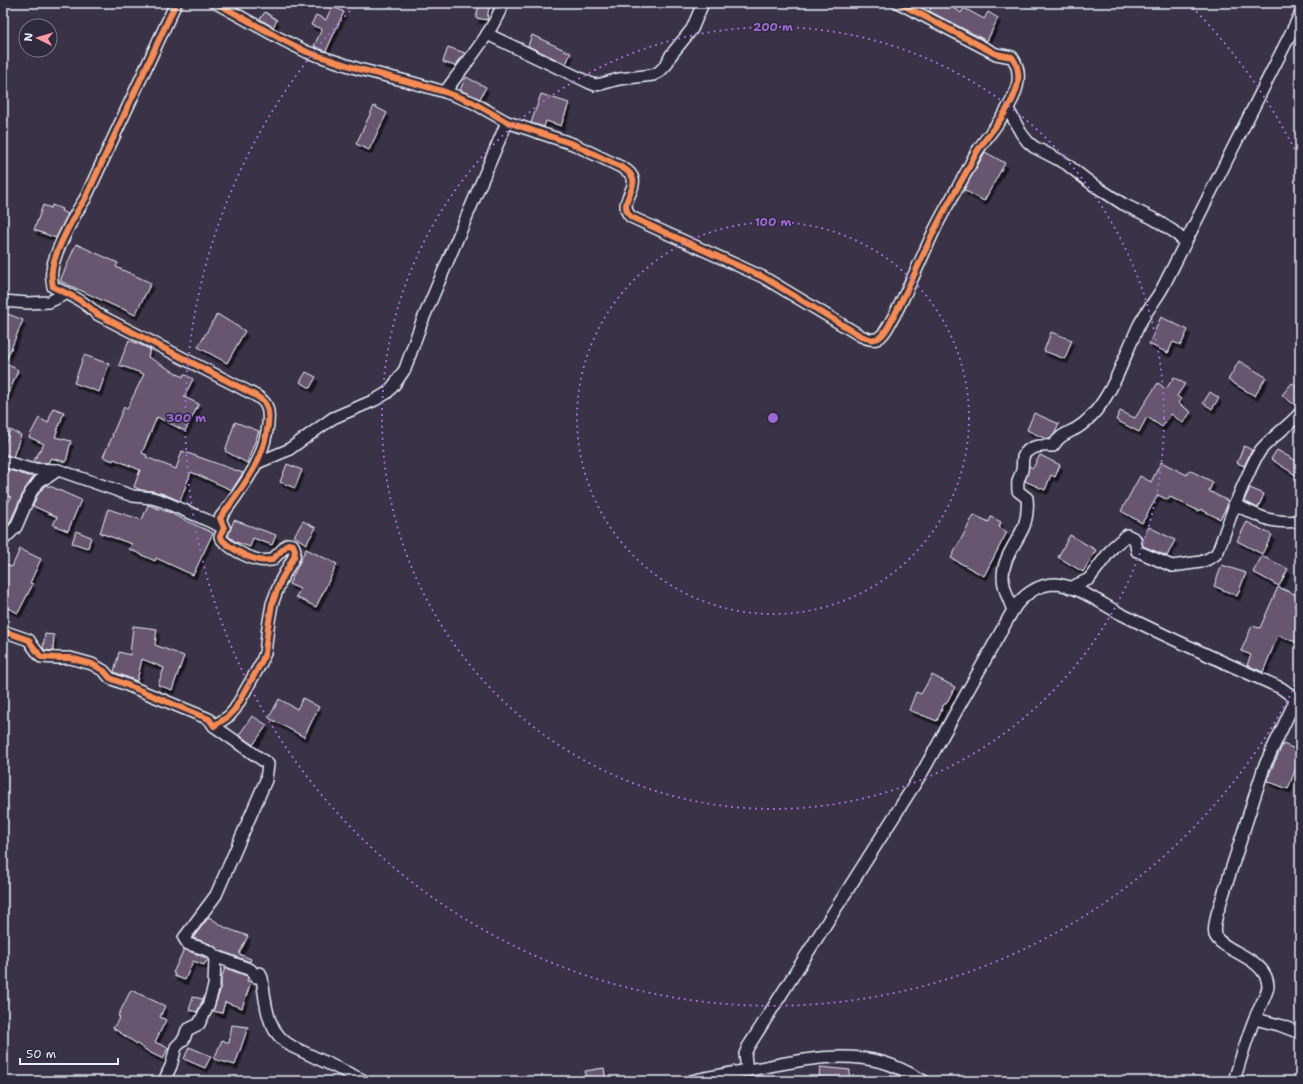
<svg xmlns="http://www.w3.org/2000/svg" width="1303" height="1084" font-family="'Shantell Sans',sans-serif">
<defs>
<filter id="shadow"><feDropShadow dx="2.5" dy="4.5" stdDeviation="0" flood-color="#0009"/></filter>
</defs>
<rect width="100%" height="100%" fill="#3a3347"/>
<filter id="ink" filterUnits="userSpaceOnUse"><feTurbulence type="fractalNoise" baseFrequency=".025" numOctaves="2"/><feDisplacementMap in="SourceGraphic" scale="8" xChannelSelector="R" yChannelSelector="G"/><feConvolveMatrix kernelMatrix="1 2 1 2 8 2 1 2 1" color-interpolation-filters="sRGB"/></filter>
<g filter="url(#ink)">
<!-- building -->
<g fill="#685670" stroke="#e8f1f8" filter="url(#shadow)">
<polygon points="935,3 948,3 961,13 964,8 984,19 988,12 998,18 987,41 929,11"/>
<polygon points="479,5 489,7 487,20 476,18"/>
<polygon points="332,6 344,12 326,51 314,46 322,29 311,25 316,15 326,20"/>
<polygon points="265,12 277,20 273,27 260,19"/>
<polygon points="532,35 571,53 566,64 528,46"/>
<polygon points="448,47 465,53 455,66 443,62"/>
<polygon points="466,77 486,87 480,99 460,90"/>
<polygon points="541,94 569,103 561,126 546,121 544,127 531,123"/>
<polygon points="374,106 387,113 369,150 356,144"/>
<polygon points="985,152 1005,163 984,201 964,190"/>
<polygon points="43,205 51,208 52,205 62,209 61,211 68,214 56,238 34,230"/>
<polygon points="76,244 118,263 116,267 151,283 135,315 119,307 119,308 60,281"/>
<polygon points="8,314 23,320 5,363 18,370 4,406 3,406 3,325"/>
<polygon points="217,314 245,331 227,363 198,347"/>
<polygon points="1161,317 1188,330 1181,345 1173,342 1168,353 1149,344"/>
<polygon points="1051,332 1072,340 1065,359 1044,351"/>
<polygon points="129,340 150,349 148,357 183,377 184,374 193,379 184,397 199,404 185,431 157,417 142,453 147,455 146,457 176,469 182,451 243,473 232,490 191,472 180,501 164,494 153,491 141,490 134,487 140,470 114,459 113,461 103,457 113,435 112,435 124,407 127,409 144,374 119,365"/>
<polygon points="84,355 109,364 99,392 74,383"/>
<polygon points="1239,361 1266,377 1255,396 1228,380"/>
<polygon points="306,372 316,377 310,388 300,382"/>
<polygon points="1174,377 1185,384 1177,396 1181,399 1178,403 1191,412 1183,423 1171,414 1162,427 1147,417 1139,432 1116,420 1120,411 1135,418 1158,383 1166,389"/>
<polygon points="1292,383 1300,388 1300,406 1297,407 1282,395"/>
<polygon points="1210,392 1219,398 1212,409 1203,403"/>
<polygon points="53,408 64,412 55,437 71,441 66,462 51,458 48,463 33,462 44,444 29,437 39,418 48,423"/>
<polygon points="1034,413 1059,424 1055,433 1050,439 1046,439 1027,430"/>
<polygon points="235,422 259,431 247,463 225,451"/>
<polygon points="10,430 21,435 13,457 3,454 3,448"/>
<polygon points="1244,446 1252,450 1244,466 1237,463"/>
<polygon points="1277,450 1300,463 1300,478 1271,459"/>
<polygon points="1040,455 1060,465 1055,477 1051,475 1045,490 1025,481 1029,466 1033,468"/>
<polygon points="1161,462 1187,475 1189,470 1213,482 1209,491 1228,501 1227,506 1220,519 1200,509 1199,511 1170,497 1168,500 1158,495 1142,523 1121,511 1140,476 1151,482"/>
<polygon points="287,464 302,470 295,488 280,482"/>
<polygon points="3,468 28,476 34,476 25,489 9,524 3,530 3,513 11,497 3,494"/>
<polygon points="45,485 52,487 81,500 68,531 53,525 57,517 33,506 37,496"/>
<polygon points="1250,488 1264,494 1258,508 1244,501"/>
<polygon points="148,505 174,514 174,515 213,533 193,575 156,558 155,561 129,549 132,544 100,533 108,509 142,520"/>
<polygon points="974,515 989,522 991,517 1001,522 999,527 1007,532 984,576 951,558"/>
<polygon points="234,520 276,535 272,545 253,538 250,547 236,542 228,536"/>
<polygon points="303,521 316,528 306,544 294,536"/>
<polygon points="1247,522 1272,535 1262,554 1237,541"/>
<polygon points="1149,527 1175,540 1167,556 1143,546 1142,541"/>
<polygon points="76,531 91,537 88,548 72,543"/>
<polygon points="1070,535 1096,550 1083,572 1058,557"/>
<polygon points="20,549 41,559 30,583 33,584 18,613 3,606 3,563 12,567"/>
<polygon points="306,549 337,564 316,607 296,597 300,589 289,584"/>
<polygon points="1262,556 1288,569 1279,586 1253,572"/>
<polygon points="1222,565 1246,573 1237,596 1214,586"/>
<polygon points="1278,587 1299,596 1294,606 1300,607 1300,644 1278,635 1263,672 1247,665 1251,655 1241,651 1252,626 1260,628"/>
<polygon points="133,626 157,629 155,645 184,656 172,690 158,685 164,668 142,659 137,681 114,672 119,652 130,655"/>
<polygon points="45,634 54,635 53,651 45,650 43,648"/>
<polygon points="932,675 955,687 946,704 944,704 937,721 909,710 916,692 921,694"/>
<polygon points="303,698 319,707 304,737 269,718 279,699 297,709"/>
<polygon points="252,716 267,725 253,745 239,735"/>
<polygon points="1283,744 1300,751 1300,757 1288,789 1267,781 1271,770"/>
<polygon points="209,917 226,928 248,936 239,954 251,959 250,962 219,950 214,946 205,942 193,938"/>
<polygon points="184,949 208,959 204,965 193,961 185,980 174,976 175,974 173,973"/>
<polygon points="225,968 247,976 248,977 247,981 251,982 242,1008 225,1002 222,1013 213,1011 221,988 221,979"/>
<polygon points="131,990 165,1006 160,1017 166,1020 155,1042 168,1048 163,1059 149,1052 113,1028 120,1017 118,1016"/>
<polygon points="193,997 203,999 197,1012 189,1010"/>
<polygon points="232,1025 248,1027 235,1065 214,1059 222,1040 229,1043"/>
<polygon points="189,1047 211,1056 205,1068 184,1059"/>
<polygon points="820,1067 850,1070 849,1081 819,1077"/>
<polygon points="604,1068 606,1081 587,1081 585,1071"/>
</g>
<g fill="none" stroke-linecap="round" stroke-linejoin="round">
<defs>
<g id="minor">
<path d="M216,3L281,39L307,52L359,69L410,82L445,92L472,102L507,122L573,144L621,167C652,183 613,199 631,217L763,277L861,336C868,339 875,342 881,336C887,331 890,322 894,316C909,288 921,259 934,231C944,210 957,189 968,169C971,163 974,156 978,150C993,127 1034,87 1012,57L996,54L899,3"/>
<polyline points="487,34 590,83 595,85 601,84 619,79 653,75 659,72 666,65 671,55 692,29 703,3"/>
<path d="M445,92C464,65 492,34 503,3"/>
<polyline points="1008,109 1021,133 1028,142 1034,147 1065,163 1092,184 1123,204 1154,219 1173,231 1185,242"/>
<polyline points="3,301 28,303 49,302 67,293"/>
<polyline points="3,461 30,469 58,470 133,496 152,498 162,501 200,517 224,528"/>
<polyline points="257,463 288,450 333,418 375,400 387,393 394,385 405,369 421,324 507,122"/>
<path d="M1234,504C1261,517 1269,524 1300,521"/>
<polyline points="3,540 16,527 31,492 41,479 48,477 58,470"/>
<path d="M1070,588L1089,579L1113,547L1127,535L1135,539L1137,551L1172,566L1201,562L1208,559L1215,555L1218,551C1227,527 1235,502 1246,479C1250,470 1254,460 1260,451C1270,438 1288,427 1300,413"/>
<path d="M1013,610C1009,600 1003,589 1003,577C1003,557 1017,543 1024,526C1027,517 1028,507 1027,498L1018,491C1017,477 1019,481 1022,470C1023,466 1022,461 1023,457C1028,445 1042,445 1053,446C1060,435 1066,434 1077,428C1085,423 1093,415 1099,407C1117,383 1126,352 1139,325C1146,311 1156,300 1163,287L1300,15"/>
<path d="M3,631L29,640L32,645L41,657L57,658H70L92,664L104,671L110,678L209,719L214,726L229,716L235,709L261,663L265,653L268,627L272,604L281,580L294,557L295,550L293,545L288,544L272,560C268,560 262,561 259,560C246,557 227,547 220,537L224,528L220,518C232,502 248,481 256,464C263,450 273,419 266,405C263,399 255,395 249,392L97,314C84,301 69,294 53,287C52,282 51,276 52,271C53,254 76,212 85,199L176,3"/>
<path d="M215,956L251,970L256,977L260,973L262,978C266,1005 266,1033 293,1047L365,1081"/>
<polyline points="1255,1019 1279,1025 1300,1033"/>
<path d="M747,1071L745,1054L748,1047L923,771L1013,610C1022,596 1037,584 1055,584C1076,585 1102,604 1121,614C1173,640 1227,664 1281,688L1296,699L1300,700"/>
<polyline points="164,1081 171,1066 176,1047 184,1039 187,1030 199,1024 208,1006 214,986 215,956 211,952 202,948 188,944 184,938 216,895 266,780 268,764 214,726"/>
<path d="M691,1081C714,1076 737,1072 760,1068C800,1060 842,1051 882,1062C897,1066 910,1073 924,1081"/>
<path d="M1234,1081C1240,1061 1246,1040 1254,1020C1257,1012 1268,993 1268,986C1267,957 1222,952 1215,935C1213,928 1216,920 1217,914L1264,767L1296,699"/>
</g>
</defs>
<!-- minor casing -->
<use href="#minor" stroke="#e8f1f8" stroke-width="14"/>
<!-- minor -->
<use href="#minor" stroke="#2f2a3d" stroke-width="11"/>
<defs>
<g id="cycleway">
<path d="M216,3L281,39L307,52L359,69L410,82L445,92L472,102L507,122L573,144L621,167C652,183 613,199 631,217L763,277L861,336C868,339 875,342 881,336C887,331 890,322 894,316C909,288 921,259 934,231C944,210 957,189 968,169C971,163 974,156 978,150C993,127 1034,87 1012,57L996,54L899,3"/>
<path d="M3,631L29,640L32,645L41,657L57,658H70L92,664L104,671L110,678L209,719L214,726L229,716L235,709L261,663L265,653L268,627L272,604L281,580L294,557L295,550L293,545L288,544L272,560C268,560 262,561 259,560C246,557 227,547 220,537L224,528L220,518C232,502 248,481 256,464C263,450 273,419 266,405C263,399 255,395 249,392L97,314C84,301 69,294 53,287C52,282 51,276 52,271C53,254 76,212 85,199L176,3"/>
</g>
</defs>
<!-- cycleway casing -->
<use href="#cycleway" stroke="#2f2a3d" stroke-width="8"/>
<!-- cycleway -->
<use href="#cycleway" stroke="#f68b52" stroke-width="6"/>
</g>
</g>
<!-- distance rings -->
<g fill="none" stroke="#9c67d0" stroke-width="2" stroke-dasharray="2 4">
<circle cx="773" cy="418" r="196"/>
<circle cx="773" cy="418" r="391"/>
<path d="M1298 680A587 587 0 1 1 354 7M1192 7A587 587 0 0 1 1298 156"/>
</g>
<circle cx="773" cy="418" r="6" fill="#9c67d0" stroke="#2f2a3d" stroke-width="2"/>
<g font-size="12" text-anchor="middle" font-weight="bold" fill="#9c67d0" stroke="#2f2a3d" stroke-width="3" stroke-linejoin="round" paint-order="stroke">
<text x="773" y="31">200 m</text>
<text x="773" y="226">100 m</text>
<text x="186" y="422">300 m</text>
</g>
<!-- margin -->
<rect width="1303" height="1084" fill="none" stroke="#2f2a3d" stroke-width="16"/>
<rect x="8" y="8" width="1287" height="1068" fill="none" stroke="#e8f1f8" stroke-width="1.5" filter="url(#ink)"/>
<!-- north arrow -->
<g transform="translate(38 38) rotate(275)"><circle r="19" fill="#2f2a3d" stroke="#797a88"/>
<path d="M0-3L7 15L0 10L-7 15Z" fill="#ff9aa2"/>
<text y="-6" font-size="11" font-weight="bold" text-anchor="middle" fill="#e8f1f8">N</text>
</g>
<!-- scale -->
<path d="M20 1058v6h98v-6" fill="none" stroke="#e8f1f8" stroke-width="2"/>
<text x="26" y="1058" font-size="12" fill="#e8f1f8" stroke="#2f2a3d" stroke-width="3" paint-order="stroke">50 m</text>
</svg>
